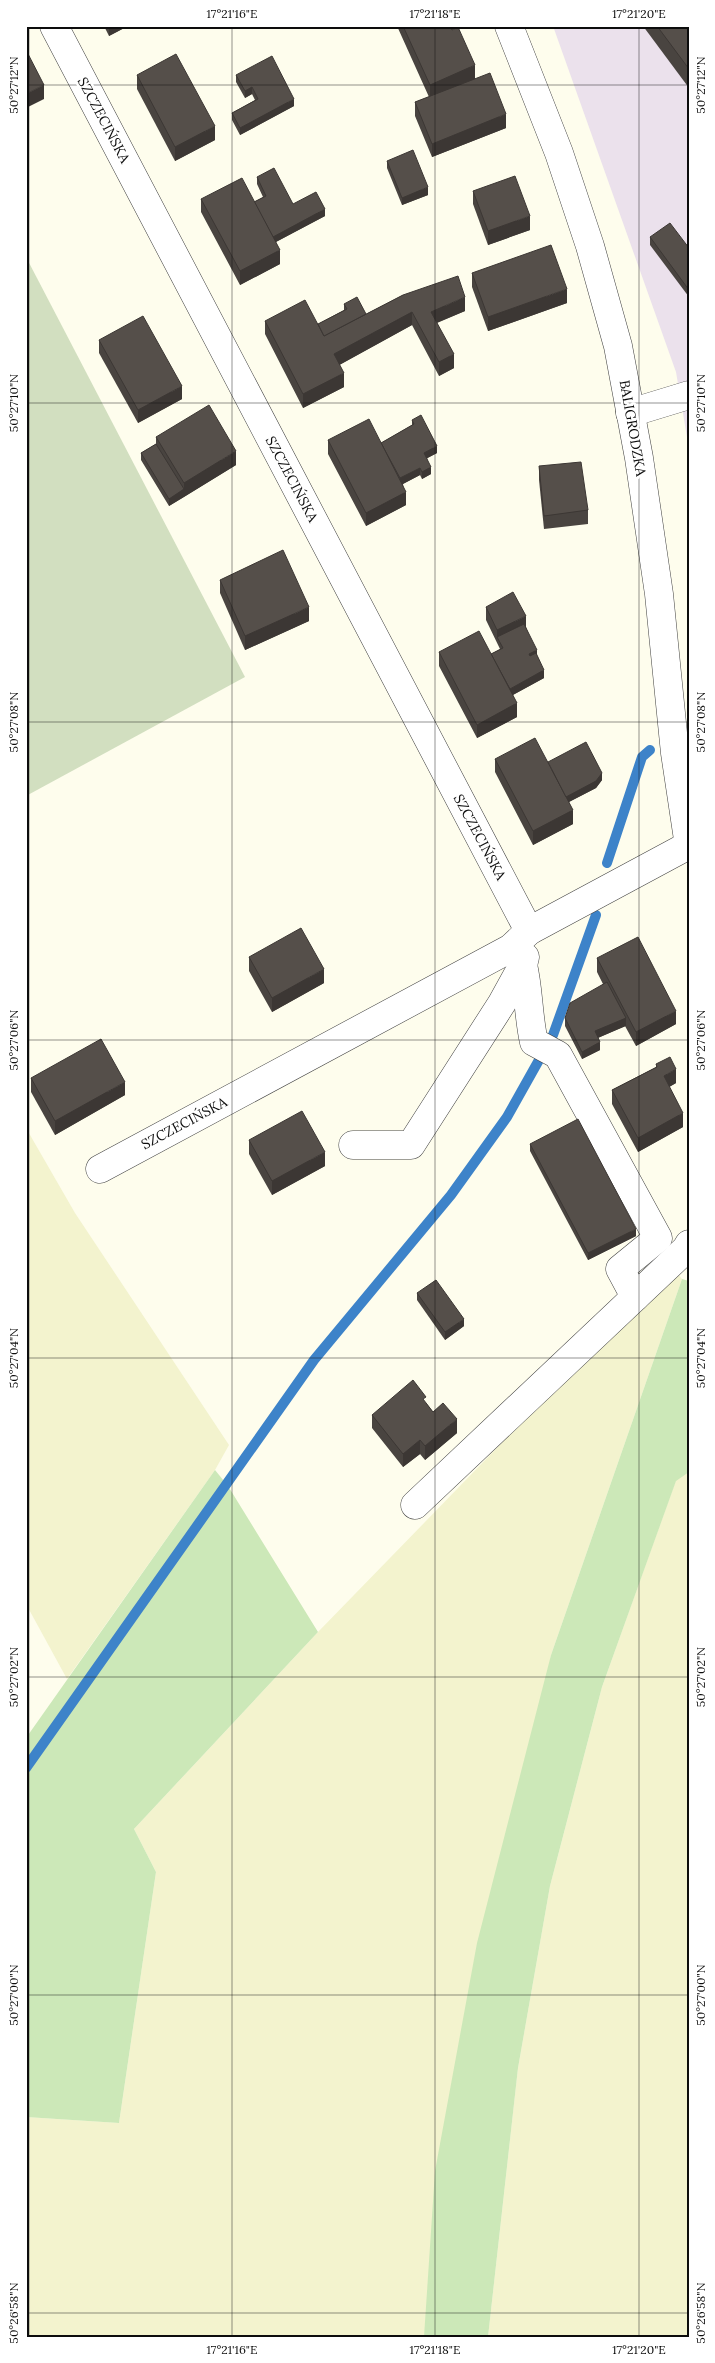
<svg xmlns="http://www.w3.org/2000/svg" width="715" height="2363" font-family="Lora,serif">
<rect width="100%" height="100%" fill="#fefded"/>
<!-- industrial -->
<polygon fill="#ebe1ec" points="553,26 689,26 689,449 676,372"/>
<!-- farmland -->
<g fill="#f3f3ce">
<polygon points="26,1128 75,1213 229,1445 215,1470 67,1679 26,1604"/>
<polygon points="673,1267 682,1279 551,1655 424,2337 26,2337 26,2117 119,2123 156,1872 134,1829 318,1632"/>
<polygon points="689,1472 689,2337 488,2337 518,2068 550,1886 602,1687 676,1480"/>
</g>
<!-- green -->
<g fill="#cce8b8">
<polygon points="682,1279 689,1281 689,1472 676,1481 602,1687 550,1886 518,2068 488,2337 424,2337 435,2171 477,1943 551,1655"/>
<polygon points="215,1470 228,1486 318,1632 134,1829 156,1872 119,2123 26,2117 26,1738"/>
</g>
<!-- cemetery -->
<polygon fill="#d2dfc0" points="26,257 245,677 26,796"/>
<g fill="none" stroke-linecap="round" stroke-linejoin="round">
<!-- stream -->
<g stroke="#3d83c9" stroke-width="10">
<polyline points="607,863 642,757 650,750"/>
<polyline points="553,1035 596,915"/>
<polyline points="26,1768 314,1360 451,1195 507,1117 539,1060"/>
</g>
<defs>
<g id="minor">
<polyline points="54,26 529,931 689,845"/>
<polyline points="509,26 559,153 590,246 618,346 639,458 659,594 675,753 689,846"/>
<polyline points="630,413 689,395"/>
<path d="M523,965C529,990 528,1016 534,1042L558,1055L658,1238L620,1269L635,1297"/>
<polyline points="353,1145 411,1145 502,1003 523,965 525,957"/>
<polyline points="100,1169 511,948 529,931"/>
<polyline points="415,1505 686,1249 689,1244"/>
</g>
</defs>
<!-- minor casing -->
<use href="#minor" stroke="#404040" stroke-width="29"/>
<!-- minor -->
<use href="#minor" stroke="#fff" stroke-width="28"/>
</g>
<!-- wall -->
<g fill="#494440">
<polygon points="104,26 128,26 109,36"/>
<polygon points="397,26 451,26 475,79 506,128 432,157 415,116 415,102 429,97"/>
<polygon points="643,26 689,26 689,88"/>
<polygon points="137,75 215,140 175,161 137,89"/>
<polygon points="236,75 294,106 240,135 232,120 232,113 255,100 252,94 245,98 236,82"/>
<polygon points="387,161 428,195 402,205 387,168"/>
<polygon points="257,177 293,204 325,216 276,242 280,264 240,285 201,212 201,199 254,202 263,197 257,184"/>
<polygon points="473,191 530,230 488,245 473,204"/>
<polygon points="650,237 689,248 689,297 650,245"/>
<polygon points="472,273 567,303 488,331 472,287"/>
<polygon points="403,295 465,311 437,323 454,368 439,376 412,325 339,365 344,387 303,408 265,334 265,321 318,324 344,310 344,304 366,314"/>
<polygon points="99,340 182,399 138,423 99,353"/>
<polygon points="412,420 437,453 427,458 431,474 422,479 420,475 403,484 406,505 366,526 328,454 328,440 381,443 412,425"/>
<polygon points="156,437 236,465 169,506 141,460 141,453 156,444"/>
<polygon points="539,466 588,510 588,524 544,529 539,480"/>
<polygon points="220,580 309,621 245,650 220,593"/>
<polygon points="486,607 526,627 537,656 544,678 513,695 517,717 477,738 439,666 439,652 491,654 500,649 486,620"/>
<polygon points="495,759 602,780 596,788 569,802 573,824 533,845 495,772"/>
<polygon points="249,957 324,983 272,1012 249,971"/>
<polygon points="597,958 676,1024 636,1046 625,1026 598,1038 600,1050 582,1059 565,1026 565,1018 603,984 597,972"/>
<polygon points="656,1064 676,1083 669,1087 683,1127 638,1152 612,1104 612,1090 656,1067"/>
<polygon points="31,1078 125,1095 55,1135 31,1092"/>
<polygon points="249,1140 325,1166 272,1195 249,1154"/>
<polygon points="530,1144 636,1236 588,1260 530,1151"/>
<polygon points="417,1293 464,1326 445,1340 417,1300"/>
<polygon points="426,1403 433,1412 457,1433 425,1460 420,1454 403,1467 372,1428 372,1415"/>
</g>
<!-- shaded-wall -->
<g fill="#3c3734">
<polygon points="109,26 128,26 109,36"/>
<polygon points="475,65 475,79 430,99 430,85"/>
<polygon points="44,85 44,99 26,108 26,94"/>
<polygon points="252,87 252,94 245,98 245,91"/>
<polygon points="294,99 294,106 240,135 240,128"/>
<polygon points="506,114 506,128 432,157 432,144"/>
<polygon points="215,126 215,140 175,161 175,147"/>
<polygon points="428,187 428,195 402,205 402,198"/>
<polygon points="325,209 325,216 270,245 270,238"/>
<polygon points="530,216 530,230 488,245 488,231"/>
<polygon points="280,250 280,264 240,285 240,271"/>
<polygon points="567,289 567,303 488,331 488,317"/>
<polygon points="465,297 465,311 431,325 431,312"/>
<polygon points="412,312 412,325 334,368 334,354"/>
<polygon points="454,354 454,368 439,376 439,362"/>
<polygon points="344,373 344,387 303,408 303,394"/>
<polygon points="182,386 182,399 138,423 138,410"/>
<polygon points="437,446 437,453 424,460 424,453"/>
<polygon points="236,451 236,465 184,497 184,483"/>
<polygon points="431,467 431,474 422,479 422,472"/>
<polygon points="420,468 420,475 397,487 397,480"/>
<polygon points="184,489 184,497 169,506 169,499"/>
<polygon points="406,492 406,505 366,526 366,513"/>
<polygon points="309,607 309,621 245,650 245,636"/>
<polygon points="526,616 526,630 497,637 497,630"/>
<polygon points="537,650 537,657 529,662 529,654"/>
<polygon points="544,670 544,678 507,698 507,691"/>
<polygon points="517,703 517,717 477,738 477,725"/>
<polygon points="602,773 602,780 596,788 563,805 563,798"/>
<polygon points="573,810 573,824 533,845 533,831"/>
<polygon points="324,969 324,983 272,1012 272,998"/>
<polygon points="676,1011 676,1024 636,1046 636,1032"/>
<polygon points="626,1018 626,1026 595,1039 595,1031"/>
<polygon points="600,1042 600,1050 582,1059 582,1052"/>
<polygon points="676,1069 676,1083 664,1090 664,1076"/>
<polygon points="125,1082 125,1095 55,1135 55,1121"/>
<polygon points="683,1113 683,1127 638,1152 638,1138"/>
<polygon points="325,1152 325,1166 272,1195 272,1181"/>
<polygon points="636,1229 636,1236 588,1260 588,1253"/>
<polygon points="464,1319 464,1326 445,1340 445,1332"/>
<polygon points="457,1419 457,1433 425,1460 425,1446"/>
<polygon points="420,1440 420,1454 403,1467 403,1454"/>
</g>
<!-- building -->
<g fill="#554f4a" stroke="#3c3734">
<polygon points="403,26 451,26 452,30 458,27 475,65 430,85"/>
<polygon points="657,26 689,26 689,69"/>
<polygon points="26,50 44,85 26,94"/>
<polygon points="176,54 215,126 175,147 137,75"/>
<polygon points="272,56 294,99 240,128 232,113 258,99 252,87 245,91 236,75"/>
<polygon points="490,73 506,114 432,144 415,102"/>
<polygon points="413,150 428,187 402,198 387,161"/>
<polygon points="274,168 293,204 316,192 325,209 273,237 254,202 266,196 257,177"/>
<polygon points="515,176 530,216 488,231 473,191"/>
<polygon points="242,178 280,250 240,271 201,199"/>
<polygon points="670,223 689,248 689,290 650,237"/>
<polygon points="551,245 567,289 488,317 472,273"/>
<polygon points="458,276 465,297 431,312 454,354 439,362 412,312 334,354 344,373 303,394 265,321 305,300 324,336 403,295"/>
<polygon points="357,297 366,314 324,336 318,324 347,309 344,304"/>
<polygon points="143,316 182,386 138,410 99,340"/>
<polygon points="209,405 236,451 184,483 156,437"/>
<polygon points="421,415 437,446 424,453 431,467 422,472 420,468 400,478 381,443 414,424 412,420"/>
<polygon points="369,419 406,492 366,513 328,440"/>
<polygon points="156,444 184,489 169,499 141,453"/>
<polygon points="581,462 588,510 544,516 539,466"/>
<polygon points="283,550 309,607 245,636 220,580"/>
<polygon points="513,592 526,616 497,630 486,607"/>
<polygon points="524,624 537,650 529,654 530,656 536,653 544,670 510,689 491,654 503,648 497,637"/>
<polygon points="479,631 517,703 477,725 439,652"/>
<polygon points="535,738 573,810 533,831 495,759"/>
<polygon points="586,742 602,773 596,781 566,797 548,762"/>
<polygon points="301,928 324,969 272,998 249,957"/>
<polygon points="638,937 676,1011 636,1032 597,958"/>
<polygon points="607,982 626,1018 595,1031 600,1042 582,1052 565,1018 570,1003"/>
<polygon points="101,1039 125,1082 55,1121 31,1078"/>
<polygon points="670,1057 676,1069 664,1076 683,1113 638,1138 612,1090 657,1067 656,1064"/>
<polygon points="302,1111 325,1152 272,1181 249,1140"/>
<polygon points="578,1119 636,1229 588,1253 530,1144"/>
<polygon points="436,1280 464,1319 445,1332 417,1293"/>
<polygon points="413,1380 426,1397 423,1399 433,1412 443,1403 457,1419 425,1446 420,1440 403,1454 372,1415"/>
</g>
<!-- ticks -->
<path fill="none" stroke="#0d0d0d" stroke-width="1" stroke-opacity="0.45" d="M29,26V2337M232,26V2337M435,26V2337M639,26V2337M26,85H689M26,403H689M26,722H689M26,1040H689M26,1358H689M26,1677H689M26,1995H689M26,2313H689"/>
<g text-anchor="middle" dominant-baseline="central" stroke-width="5" stroke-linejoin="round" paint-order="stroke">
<!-- street labels -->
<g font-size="14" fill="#0d0d0d" stroke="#fff">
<text transform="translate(104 120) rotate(62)">SZCZECIŃSKA</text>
<text transform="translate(633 428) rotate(80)">BALIGRODZKA</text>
<text transform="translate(292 479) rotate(62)">SZCZECIŃSKA</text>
<text transform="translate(480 837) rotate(62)">SZCZECIŃSKA</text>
<text transform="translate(184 1123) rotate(-28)">SZCZECIŃSKA</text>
</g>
</g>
<!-- border -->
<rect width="715" height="2363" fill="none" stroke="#ffffff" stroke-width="55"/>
<rect x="28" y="28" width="660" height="2308" fill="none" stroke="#0d0d0d" stroke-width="2"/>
<g font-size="12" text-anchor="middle" fill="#0d0d0d">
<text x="232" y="18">17°21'16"E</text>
<text x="435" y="18">17°21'18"E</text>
<text x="639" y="18">17°21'20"E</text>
<text transform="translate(14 85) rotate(-90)" y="4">50°27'12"N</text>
<text transform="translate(701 85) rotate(-90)" y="4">50°27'12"N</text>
<text transform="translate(14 403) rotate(-90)" y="4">50°27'10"N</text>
<text transform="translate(701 403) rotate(-90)" y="4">50°27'10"N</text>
<text transform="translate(14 722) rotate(-90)" y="4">50°27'08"N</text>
<text transform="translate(701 722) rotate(-90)" y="4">50°27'08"N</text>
<text transform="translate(14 1040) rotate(-90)" y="4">50°27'06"N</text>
<text transform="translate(701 1040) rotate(-90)" y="4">50°27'06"N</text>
<text transform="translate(14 1358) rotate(-90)" y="4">50°27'04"N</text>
<text transform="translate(701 1358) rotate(-90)" y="4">50°27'04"N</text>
<text transform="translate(14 1677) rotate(-90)" y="4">50°27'02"N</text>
<text transform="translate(701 1677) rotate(-90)" y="4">50°27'02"N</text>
<text transform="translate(14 1995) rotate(-90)" y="4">50°27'00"N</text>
<text transform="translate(701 1995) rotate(-90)" y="4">50°27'00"N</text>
<text transform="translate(14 2313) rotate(-90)" y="4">50°26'58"N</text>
<text transform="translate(701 2313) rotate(-90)" y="4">50°26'58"N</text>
<text x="232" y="2354">17°21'16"E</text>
<text x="435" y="2354">17°21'18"E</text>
<text x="639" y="2354">17°21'20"E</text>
</g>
</svg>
